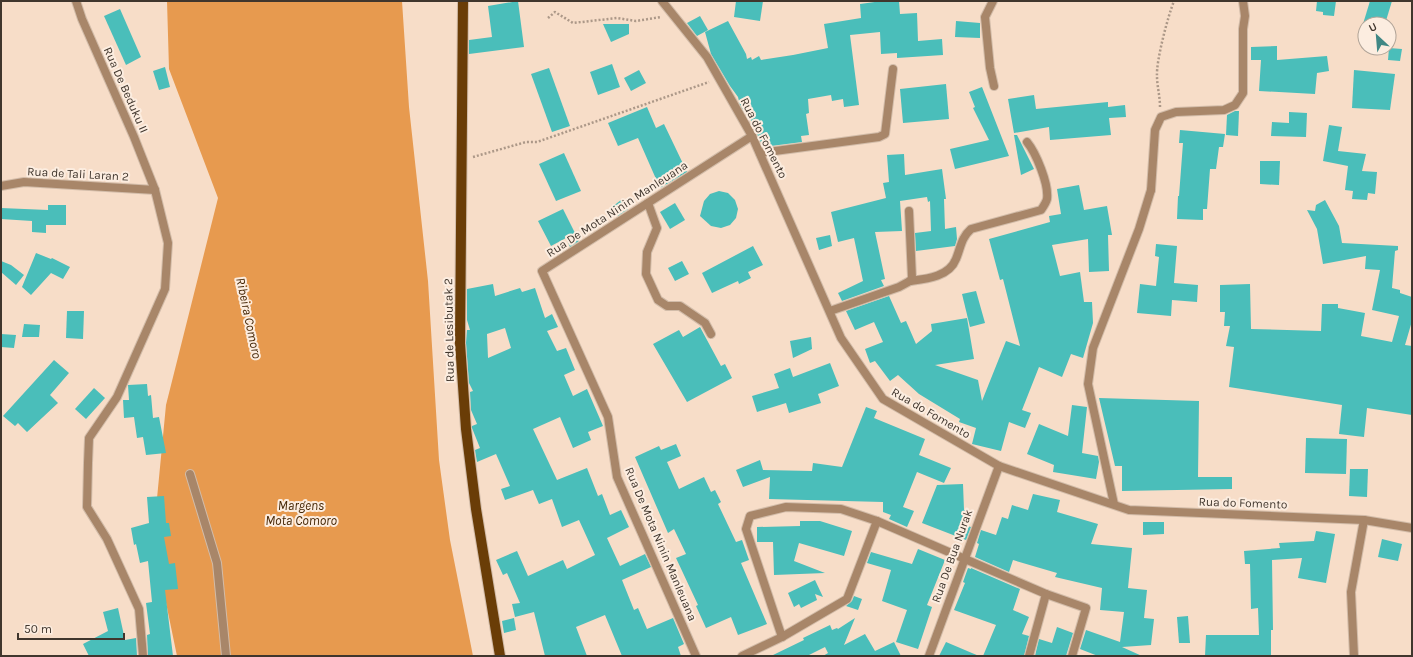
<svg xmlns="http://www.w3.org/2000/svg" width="1413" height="657" font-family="Karla,sans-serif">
<rect width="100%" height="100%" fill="#f7ddc8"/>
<!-- water -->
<polygon fill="#e79a4f" points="167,1 402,1 409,107 428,281 439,460 450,540 473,656 177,656 153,540 166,405 218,198 169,69"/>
<!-- building -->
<g fill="#4abeba" fill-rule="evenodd">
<polygon points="518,1 524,47 469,54 469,40 492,37 488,6"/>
<polygon points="736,1 763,1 760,21 734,17"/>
<polygon points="882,1 899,1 900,14 917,13 918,41 942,39 943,55 897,58 897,53 881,54 880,32 850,35 859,105 844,107 843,99 832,101 831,95 808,99 809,113 806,114 809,135 801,136 802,142 763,147 747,112 745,113 740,105 738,97 730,86 711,54 705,32 728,21 746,54 747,59 751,57 752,60 759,56 761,60 793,55 828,48 824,24 861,18 860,4"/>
<polygon points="1317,1 1336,1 1334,16 1323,15 1323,12 1316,11"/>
<polygon points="1370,1 1392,1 1385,24 1363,24"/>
<polygon points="120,9 141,57 126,65 104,16"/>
<polygon points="700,16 708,30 697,36 687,23"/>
<polygon points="956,21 980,23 980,38 955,37"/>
<polygon points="603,24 629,24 629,34 611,42"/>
<polygon points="1277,46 1277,60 1327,56 1329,71 1317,73 1315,94 1259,91 1261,60 1251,60 1251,47"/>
<polygon points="1389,48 1402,49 1400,61 1388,60"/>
<polygon points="612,64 620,87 598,95 590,72"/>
<polygon points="165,67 170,87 159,90 153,71"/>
<polygon points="549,68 570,126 552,132 531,74"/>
<polygon points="639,70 646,83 631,91 624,78"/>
<polygon points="1354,70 1395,74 1390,110 1352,108"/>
<polygon points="946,84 949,119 903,123 900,89"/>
<polygon points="982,87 1009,156 955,169 950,149 989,140 973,108 975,107 969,92"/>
<polygon points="1034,95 1036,109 1108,102 1108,107 1125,105 1126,117 1109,118 1111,135 1050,140 1049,127 1014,133 1008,99"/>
<polygon points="647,107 656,128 664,124 687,172 660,188 638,138 618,146 608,123"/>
<polygon points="1235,111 1239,111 1238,136 1226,135 1227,115"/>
<polygon points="1289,112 1307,113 1306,137 1271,136 1272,122 1289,123"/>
<polygon points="1329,125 1342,127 1338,151 1366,154 1362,171 1377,172 1375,194 1368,193 1367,200 1352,199 1353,191 1345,190 1348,166 1323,161"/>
<polygon points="1180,130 1225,134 1223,147 1219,147 1216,169 1210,169 1207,209 1203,209 1203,220 1177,219 1178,196 1179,196 1183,143 1179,143"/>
<polygon points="1014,135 1017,135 1034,169 1021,175"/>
<polygon points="564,153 581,191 556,201 539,164"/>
<polygon points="904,154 905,175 942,169 946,199 944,199 945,229 956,227 957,239 955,246 916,251 915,233 931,231 930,201 928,202 927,197 900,201 902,231 875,232 885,279 881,280 884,286 842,301 838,293 863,281 854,238 838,242 831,212 886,198 883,183 889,182 887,155"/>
<polygon points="1260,161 1280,161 1279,185 1260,184"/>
<polygon points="1079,185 1084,210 1107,206 1112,235 1108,235 1109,271 1089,272 1088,239 1052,245 1060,276 1080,272 1084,302 1092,302 1093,323 1083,358 1071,354 1062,377 1039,367 1022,410 1031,413 1025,428 1009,422 1001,451 972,444 976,428 959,422 960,419 919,394 898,375 890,381 875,361 870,363 865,349 883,342 874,322 855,330 846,311 889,296 901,323 906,321 916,344 932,331 931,324 967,318 974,359 935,365 978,380 982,401 1006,341 1020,346 1003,279 1000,280 989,239 1050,222 1049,216 1061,214 1057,189"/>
<polygon points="719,191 728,193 735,200 738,209 736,218 730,225 721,228 711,226 700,216 704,201 710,194"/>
<polygon points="621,200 628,209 618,216 612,207"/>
<polygon points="1325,200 1339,226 1342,243 1398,246 1398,250 1395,251 1392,288 1400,290 1400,293 1412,297 1412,321 1405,345 1412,346 1412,415 1367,408 1364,437 1339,434 1342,405 1229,387 1234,347 1226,346 1230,326 1224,326 1225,312 1220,312 1220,285 1250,284 1251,329 1321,331 1322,304 1338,304 1338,308 1365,313 1361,336 1392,342 1399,316 1372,310 1380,270 1365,269 1366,256 1323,264 1317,229 1307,210 1315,211 1316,205"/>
<polygon points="675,203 685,220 670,229 660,212"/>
<polygon points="48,205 66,205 66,225 46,225 46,233 32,232 32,221 1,219 1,208 48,210"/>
<polygon points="563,209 579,241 570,247 566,238 551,246 538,221"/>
<polygon points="830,235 832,246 819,250 816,238"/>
<polygon points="1156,244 1177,246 1174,283 1198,285 1197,302 1172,300 1171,316 1137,313 1140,284 1156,286 1159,257 1155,256"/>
<polygon points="753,246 763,265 748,272 751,278 739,284 738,281 712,293 702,273"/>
<polygon points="36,253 51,259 52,258 70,267 63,279 51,273 31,295 22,287"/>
<polygon points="1,261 11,265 24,275 16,285 1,272"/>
<polygon points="682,261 689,274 675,281 668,268"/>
<path d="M493,284L495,296L520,288L522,292L535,288L545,318L552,314L558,327L547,331L557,351L566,348L575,370L564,375L573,396L587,389L603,426L588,432L591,440L573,448L560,417L533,429L557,480L587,468L598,496L602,494L610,515L621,510L629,527L607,538L620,566L645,554L651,567L622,580L634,610L638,608L647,629L673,618L684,644L678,647L681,656H622L605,615L576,627L587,656H545L534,612L515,617L512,604L520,603L507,573L503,575L496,560L517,551L528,576L563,560L567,569L595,555L579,520L562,527L552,499L539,504L533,490L505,500L501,489L510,486L496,454L477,462L475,450L480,448L472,428V426L477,424L471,410L470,392L473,391L469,383L466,343L467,330H470L467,320V289ZM505,328L511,348L488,358L487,334Z"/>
<polygon points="976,291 985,323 970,327 962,294"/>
<polygon points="67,311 84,311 83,339 66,338"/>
<polygon points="24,324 40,325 39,337 22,337"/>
<polygon points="700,327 721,366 725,364 732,378 687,402 653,344 679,330 683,337"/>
<polygon points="1,334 16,335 14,348 1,347"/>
<polygon points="811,337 812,349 793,358 790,341"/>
<polygon points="54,360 69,373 50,395 58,403 27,432 18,423 15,426 3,416"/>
<polygon points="830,363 839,386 818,394 821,403 789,413 786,403 757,412 752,396 779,388 774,374 790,368 793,377"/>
<polygon points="147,384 148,396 151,395 153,418 159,417 166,453 146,455 143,437 137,438 134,417 124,418 123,400 129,400 128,385"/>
<polygon points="94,388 105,398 86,419 75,409"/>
<polygon points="1099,398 1199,401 1198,477 1232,477 1232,489 1122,491 1122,466 1115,466"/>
<polygon points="1072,405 1087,407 1082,453 1098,456 1099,462 1096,479 1053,472 1054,465 1027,454 1039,424 1068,436"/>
<polygon points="866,407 877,411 874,418 925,439 919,455 951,468 944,483 917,472 903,507 914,511 907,527 889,519 891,515 883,512 883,502 769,499 770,477 743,487 736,470 760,460 763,470 812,471 813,463 842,467"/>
<polygon points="1306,438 1347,439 1346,474 1305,473"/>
<polygon points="676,444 681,456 667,462 679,489 704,477 711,492 715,490 721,502 718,504 736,542 742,540 749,560 741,563 767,624 738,635 731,617 706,628 696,606 698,605 676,558 686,554 674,529 668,533 635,457 659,446 661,450"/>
<polygon points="1350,469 1368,469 1367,497 1349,496"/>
<polygon points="963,484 964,510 969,512 964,525 971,527 966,540 922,523 937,485"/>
<polygon points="1033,494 1060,500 1057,512 1098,524 1091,544 1132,548 1128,588 1147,590 1144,618 1154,619 1151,645 1122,647 1142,656 1098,656 1080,649 1086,630 1120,642 1124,612 1100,610 1102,588 1055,577 1057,573 1013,560 1009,572 975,557 979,544 977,543 981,530 996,535 1002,517 1008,519 1012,505 1028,510"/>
<polygon points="164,496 166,523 169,523 171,536 164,537 169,564 175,563 178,589 165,590 173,656 148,656 147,635 150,634 146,603 152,602 148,561 140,563 136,544 134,545 131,528 149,523 147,497"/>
<polygon points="800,521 820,521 852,531 844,556 799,543 794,561 825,573 774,575 773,542 757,542 757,527 800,526"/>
<polygon points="1143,522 1164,522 1164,534 1143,535"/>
<polygon points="1316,531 1335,534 1326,583 1298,578 1302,558 1272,560 1273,630 1271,630 1271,656 1205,656 1206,635 1259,635 1258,608 1251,609 1250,564 1245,564 1244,551 1280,548 1279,543 1314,541"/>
<polygon points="1382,539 1402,544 1398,561 1378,557"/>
<polygon points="918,549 945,560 927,605 932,607 918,649 896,642 907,610 882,601 891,570 867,563 871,552 912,564"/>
<polygon points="968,568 971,569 971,568 1020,589 1013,610 1029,617 1022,634 1029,636 1024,656 983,656 996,625 954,610 965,583 963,582"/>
<polygon points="815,580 823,597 815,594 817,600 801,608 799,604 794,607 788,593"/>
<polygon points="854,596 862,599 858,610 846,606 852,601"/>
<polygon points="118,608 125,640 136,638 137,656 89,656 83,644 108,631 103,612"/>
<polygon points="1188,616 1190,643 1179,643 1177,617"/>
<polygon points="514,618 516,630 504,633 502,621"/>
<polygon points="855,618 844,645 865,634 875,651 894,642 901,656 823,656 828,653 825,647 807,656 771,656 804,640 803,638 830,625 832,630 837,628 838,629"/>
<polygon points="1057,627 1073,633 1066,656 1035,656 1039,639 1052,643"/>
<polygon points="946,642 979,656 939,656"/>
</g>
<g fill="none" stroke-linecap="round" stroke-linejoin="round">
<defs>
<polyline id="service" points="1151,190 1155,130 1161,117 1176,112 1224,110 1235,105 1243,93 1243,29 1245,16 1243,1"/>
<g id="minor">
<polyline points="76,1 82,19 134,137 155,190 168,243 165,289 117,397 89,438 88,463 87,507 107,539 139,609 143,656"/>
<polyline points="993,1 985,17 990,68 994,86"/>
<polyline points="760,153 879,137 885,134 893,69"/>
<polyline points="1,186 24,182 155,190"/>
<polyline points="648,203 657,228 647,252 646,274 658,300 667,306 680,306 705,323 711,334"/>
<path d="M910,281C926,279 949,277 956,259C961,247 961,238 971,229L1041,210C1043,207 1046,203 1047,199C1049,184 1036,153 1027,142"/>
<polyline points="830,311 899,287 910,281 912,278 909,211"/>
<polyline points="190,474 217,563 226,656"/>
<polyline points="1114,504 1088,384 1093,348 1139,229 1151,190"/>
<polyline points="1046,594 1086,608 1072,656"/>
<polyline points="782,637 746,529 750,516 786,507 841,509 877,521"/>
<polyline points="696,656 617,477 608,417 542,271 752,136"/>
<polyline points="742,656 782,637 847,599 877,521 1046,594 1029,656"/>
<polyline points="929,656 999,466"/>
<polyline points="1354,656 1351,592 1364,520"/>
</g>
<polyline id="tertiary" points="662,1 707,57 752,136 841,338 883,399 999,466 1129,510 1364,520 1412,528"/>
<polyline id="primary" points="463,1 460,343 466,429 476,509 500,656"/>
</defs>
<!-- service casing -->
<use href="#service" stroke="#d2bca9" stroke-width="10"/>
<!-- minor casing -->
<use href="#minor" stroke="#d2bca9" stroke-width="10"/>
<!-- tertiary casing -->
<use href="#tertiary" stroke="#d2bca9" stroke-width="10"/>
<!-- primary casing -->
<use href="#primary" stroke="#d2bca9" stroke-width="12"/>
<!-- path -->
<g stroke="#ac9888" stroke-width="2.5" stroke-dasharray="2 2" stroke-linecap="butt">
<polyline points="548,18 555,12 573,23 617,18 636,21 661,17"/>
<path d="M1160,107C1160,96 1157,86 1157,76C1156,61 1168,16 1174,1"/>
<polyline points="473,157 526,142 537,142 709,82"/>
</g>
<!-- service -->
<use href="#service" stroke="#a88669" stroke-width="8"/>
<!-- minor -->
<use href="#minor" stroke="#a88669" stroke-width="8"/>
<!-- tertiary -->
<use href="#tertiary" stroke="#a88669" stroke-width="8"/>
<!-- primary -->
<use href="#primary" stroke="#6a3d07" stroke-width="10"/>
</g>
<g text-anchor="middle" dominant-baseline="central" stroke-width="4" stroke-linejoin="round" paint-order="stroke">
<!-- street labels -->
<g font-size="12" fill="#40362d" stroke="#fcede0">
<text transform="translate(126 90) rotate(66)">Rua De Beduku II</text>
<text transform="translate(764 138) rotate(63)">Rua do Fomento</text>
<text transform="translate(78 174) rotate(3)">Rua de Tali Laran 2</text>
<text transform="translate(617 209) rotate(-33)">Rua De Mota Ninin Manleuana</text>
<text transform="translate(449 330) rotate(-91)">Rua de Lesibutak 2</text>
<text transform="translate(931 413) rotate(30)">Rua do Fomento</text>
<text transform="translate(1243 503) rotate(2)">Rua do Fomento</text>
<text transform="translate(661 544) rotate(67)">Rua De Mota Ninin Manleuana</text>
<text transform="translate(952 556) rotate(-70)">Rua De Bua Nurak</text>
</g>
<!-- water labels -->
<g font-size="13" font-style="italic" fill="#442504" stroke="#fcede0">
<text transform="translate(249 318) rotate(78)">Ribeira Comoro</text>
<text x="301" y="505">Margens<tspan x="301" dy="15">Mota Comoro</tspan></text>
</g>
</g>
<!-- border -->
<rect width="1413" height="657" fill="none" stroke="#40362d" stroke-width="4"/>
<!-- north arrow -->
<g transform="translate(1377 36) rotate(334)"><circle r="19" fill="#fcede0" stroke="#b1a498"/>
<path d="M0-3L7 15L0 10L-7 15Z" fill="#408885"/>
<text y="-6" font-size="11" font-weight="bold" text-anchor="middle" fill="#40362d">U</text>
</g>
<!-- scale -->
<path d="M18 633v6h106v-6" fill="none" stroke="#40362d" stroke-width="2"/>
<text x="24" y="633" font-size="12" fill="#40362d" stroke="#fcede0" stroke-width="3" paint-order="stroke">50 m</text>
</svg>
